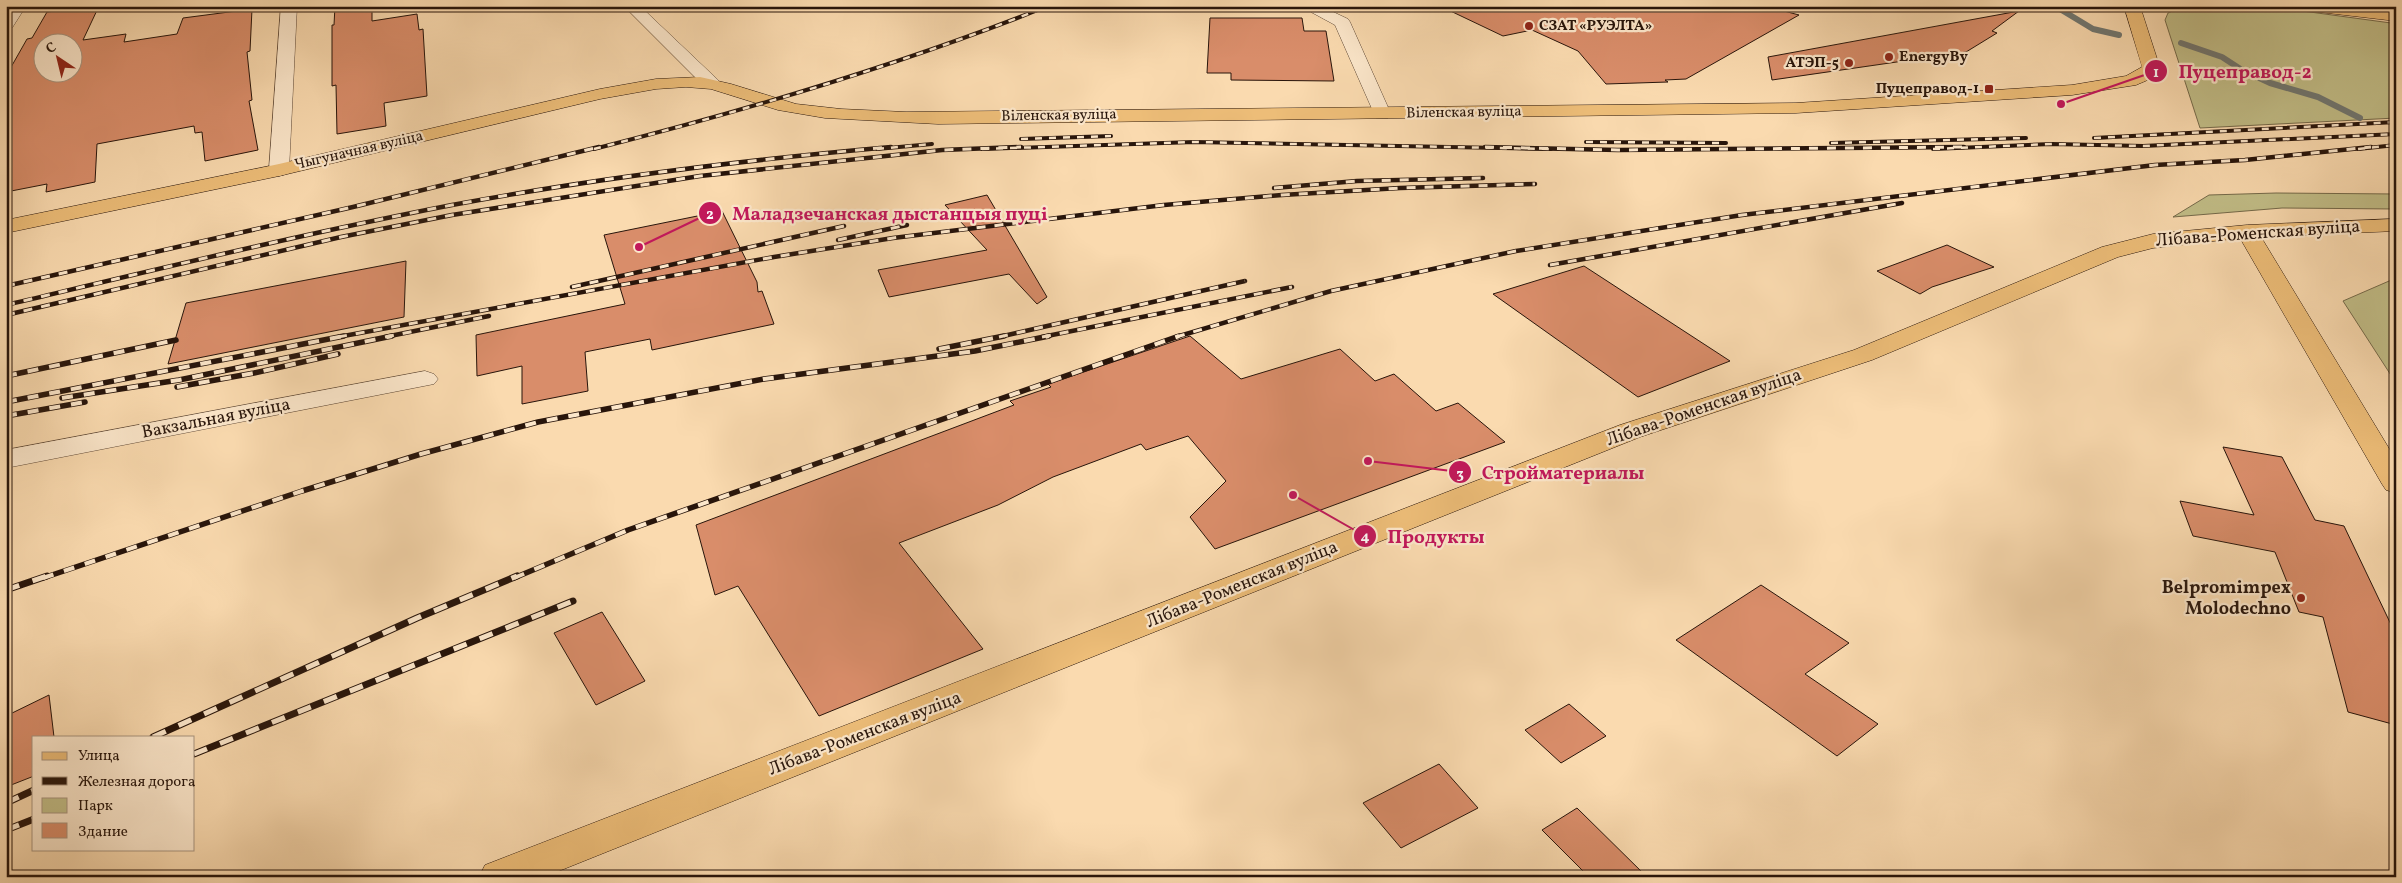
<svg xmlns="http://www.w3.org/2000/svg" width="2402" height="883" font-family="Vollkorn,serif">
<rect width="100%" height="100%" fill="#fadaaf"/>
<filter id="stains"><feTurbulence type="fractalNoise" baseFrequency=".004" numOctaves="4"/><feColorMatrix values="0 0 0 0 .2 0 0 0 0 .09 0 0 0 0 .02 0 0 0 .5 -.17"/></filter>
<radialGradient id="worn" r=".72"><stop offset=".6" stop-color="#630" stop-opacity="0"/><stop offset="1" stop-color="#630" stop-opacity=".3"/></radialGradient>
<!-- green -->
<g fill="#c2be88" stroke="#756a4a">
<polygon points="2183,6 2288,9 2391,23 2396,28 2396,118 2200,128 2165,20 2168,13"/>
<polygon points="2276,193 2396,194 2396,209 2282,208 2173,217 2209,195"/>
<polygon points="2396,278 2396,383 2343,301"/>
</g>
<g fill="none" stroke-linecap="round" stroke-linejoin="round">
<!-- stream -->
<g stroke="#717771" stroke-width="6">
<polyline points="2055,6 2093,29 2119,35"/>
<polyline points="2181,43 2222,57 2242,70 2270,83 2318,97 2360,118"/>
</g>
</g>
<!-- building -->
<g fill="#d98d6a" stroke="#28150b" fill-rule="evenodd">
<path d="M99,6L83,40L126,34L124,42L177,34L183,18L252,9L250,51L247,52L252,100L249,101L258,150L205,161L202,132L195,133L194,126L97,144L95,182L46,192L47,184L6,192V76L27,39L32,38L47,12ZM42,42H72V72H42Z"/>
<polygon points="335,6 372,6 372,21 417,14 419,30 423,29 427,96 384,103 386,126 337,134 336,85 332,86 332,25 334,25"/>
<polygon points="1440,6 1765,6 1799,15 1686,79 1665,80 1668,82 1606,84 1578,51 1532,30 1503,36"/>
<polygon points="2019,11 1992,31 1997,33 1966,52 1772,80 1768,57"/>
<polygon points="1210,18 1302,18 1304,31 1326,31 1334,81 1231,80 1231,73 1207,73"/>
<polygon points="987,195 1047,297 1037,304 1009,274 889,297 878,270 987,250 945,205"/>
<polygon points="722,211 757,282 758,292 762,291 774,324 652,350 650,339 585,352 588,391 522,404 522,366 477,376 476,335 625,304 604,235"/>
<polygon points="1947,245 1994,267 1932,287 1920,294 1877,271"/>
<polygon points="406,261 404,317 168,364 186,303"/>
<polygon points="1584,266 1730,361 1638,397 1493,294"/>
<polygon points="1190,336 1241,379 1340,349 1375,381 1394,374 1436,411 1458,403 1505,442 1215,549 1190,517 1226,481 1188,436 1146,450 1141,444 1053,477 998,505 899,543 983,649 819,716 738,586 715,595 696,525 1014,405 1010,401 1051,387 1048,384"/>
<polygon points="2223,447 2282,457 2315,520 2344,526 2396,635 2396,725 2348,712 2323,617 2299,612 2275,552 2193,536 2180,501 2254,515"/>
<polygon points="1761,585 1849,643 1805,674 1878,724 1837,756 1676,640"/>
<polygon points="602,612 645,681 596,705 554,633"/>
<polygon points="49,695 54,737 34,737 34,776 6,787 6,716"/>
<polygon points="1569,704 1606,736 1561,763 1525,730"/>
<polygon points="1439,764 1478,808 1401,848 1363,803"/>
<polygon points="1577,808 1647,877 1589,877 1542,830"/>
</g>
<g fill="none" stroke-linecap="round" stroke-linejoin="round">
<defs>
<g id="minor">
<polygon points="11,6 26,6 12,28 6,30 6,13"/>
<polygon points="281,6 297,6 289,170 286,174 279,176 272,174 269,170"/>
<polygon points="624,6 640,6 718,80 721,84 718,88 706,88"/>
<polygon points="1310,6 1326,6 1325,8 1348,19 1350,22 1391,114 1388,118 1376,118 1335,25 1311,12 1308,9"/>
<polygon points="425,371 434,374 438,379 434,384 6,468 6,450"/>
</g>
<g id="major">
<polygon points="2124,6 2140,6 2160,68 2150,79 2136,85 2072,95 1796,113 938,124 825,118 778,110 711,89 686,87 656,89 600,99 279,176 6,233 6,220 279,164 600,89 656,79 700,77 731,84 796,104 841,109 906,112 1796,103 2072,85 2126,76 2142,67"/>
<polygon points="2303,6 2352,6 2396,11 2396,21 2310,11"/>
<polygon points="2396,219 2396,231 2261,237 2396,460 2396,493 2386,490 2382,484 2240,238 2153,248 2118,257 1872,360 1640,437 544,877 479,877 485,865 1620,425 1854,350 2102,247 2153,234 2247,225"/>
</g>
</defs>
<!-- minor casing -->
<use href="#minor" stroke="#5c4634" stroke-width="1"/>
<!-- major casing -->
<use href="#major" stroke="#28150b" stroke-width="1"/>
<!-- minor -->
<use href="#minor" fill="#fce7cb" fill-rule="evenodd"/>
<!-- major -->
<use href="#major" fill="#edbd78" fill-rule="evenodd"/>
<defs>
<g id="rail-far3">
<polyline points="2094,138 2396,122"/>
<polyline points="1021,139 1111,136"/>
<polyline points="1586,142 1726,143"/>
<polyline points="1831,143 2026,138"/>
<path d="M594,149C748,110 900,65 1048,6"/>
<polyline points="877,149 932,144"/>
<polyline points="982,149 1194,142 1551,149"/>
<polyline points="1933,149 2052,144 2143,146 2396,134"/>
<polyline points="2358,149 2396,145"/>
</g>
<g id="rail-far2">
<polyline points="1485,147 1618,150 1964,147"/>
<polyline points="1274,188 1357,181 1483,178"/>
<polyline points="838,240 907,225"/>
<polyline points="1550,265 1902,203"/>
<polyline points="6,286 353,207 599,147"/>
<polyline points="572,287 844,226"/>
<path d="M6,305C154,270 302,234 452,205C597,178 744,160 891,147"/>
<polyline points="6,315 341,237 452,215 700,176 942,150 1021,147"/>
<polyline points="338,337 774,257 893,238 1164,205 1282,195 1400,188 1535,184"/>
<polyline points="385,337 489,316"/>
<polyline points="999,337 1245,281"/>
<polyline points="1042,337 1292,287"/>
<polyline points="1176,337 1331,291 1516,251 1742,215 2155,165 2245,160 2371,147"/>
</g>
<g id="rail-far1">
<polyline points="939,349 1004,336"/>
<polyline points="6,376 176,340"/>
<polyline points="177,387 254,373 338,354"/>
<polyline points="62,398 179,380 392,336"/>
<polyline points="6,402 344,336"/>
<polyline points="6,416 85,402"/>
<polyline points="43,578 302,491 421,454 538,422 764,379 975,351 1049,336"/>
<polyline points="514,578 628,530 1179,336"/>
</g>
<g id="rail">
<polyline points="6,590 47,576"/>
<polyline points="153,737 417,618 517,576"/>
<polyline points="194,754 573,601"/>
<polyline points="6,803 34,790"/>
<polyline points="6,830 34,819"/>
</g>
</defs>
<!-- rail-far3 casing -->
<use href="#rail-far3" stroke="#28150b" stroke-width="4"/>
<!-- rail-far2 casing -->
<use href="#rail-far2" stroke="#28150b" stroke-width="4.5"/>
<!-- rail-far1 casing -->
<use href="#rail-far1" stroke="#28150b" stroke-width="5.5"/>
<!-- rail casing -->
<use href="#rail" stroke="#28150b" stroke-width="7"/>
<!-- rail-far3 -->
<use href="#rail-far3" stroke="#fce7cb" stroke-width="2.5" stroke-dasharray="7" stroke-linecap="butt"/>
<!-- rail-far2 -->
<use href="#rail-far2" stroke="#fce7cb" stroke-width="3" stroke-dasharray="9" stroke-linecap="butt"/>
<!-- rail-far1 -->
<use href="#rail-far1" stroke="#fce7cb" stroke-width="4" stroke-dasharray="11" stroke-linecap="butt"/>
<!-- rail -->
<use href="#rail" stroke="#fce7cb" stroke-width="5" stroke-dasharray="14" stroke-linecap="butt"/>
</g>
<!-- markers -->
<g fill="#8f2418" stroke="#fce7cb" stroke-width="2">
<circle cx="1529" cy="26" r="5"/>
<circle cx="1889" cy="57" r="5"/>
<circle cx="1849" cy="63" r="5"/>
<rect x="1984" y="84" width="10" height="10" rx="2.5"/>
<circle cx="2301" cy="598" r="5"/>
</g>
<g text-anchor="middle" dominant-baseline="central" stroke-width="4.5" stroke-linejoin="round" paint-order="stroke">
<!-- far-poi labels -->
<g font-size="15" font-weight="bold" fill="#28150b" stroke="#fce7cb" text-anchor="start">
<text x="1539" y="26">СЗАТ «РУЭЛТА»</text>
<text x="1899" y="57">EnergyBy</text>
<text x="1839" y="63" text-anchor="end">АТЭП-5</text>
<text x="1979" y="89" text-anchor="end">Пуцеправод-1</text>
</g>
<!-- far-street labels -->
<g font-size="15" fill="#28150b" stroke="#fce7cb">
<text transform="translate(1464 113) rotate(-1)">Віленская вуліца</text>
<text transform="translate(1059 116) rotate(-1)">Віленская вуліца</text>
<text transform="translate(359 151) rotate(-13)">Чыгуначная вуліца</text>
</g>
<!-- street labels -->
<g font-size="18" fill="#28150b" stroke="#fce7cb">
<text transform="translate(2258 234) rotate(-4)">Лібава-Роменская вуліца</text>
<text transform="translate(1704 408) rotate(-19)">Лібава-Роменская вуліца</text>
<text transform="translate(216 419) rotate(-11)">Вакзальная вуліца</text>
<text transform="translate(1242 585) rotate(-22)">Лібава-Роменская вуліца</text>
<text transform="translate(865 734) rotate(-21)">Лібава-Роменская вуліца</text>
</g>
<!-- poi labels -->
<g font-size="18" font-weight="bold" fill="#28150b" stroke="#fce7cb" text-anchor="end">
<text x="2291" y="588">Belpromimpex<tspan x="2291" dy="21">Molodechno</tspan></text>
</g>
</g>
<!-- callouts -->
<path fill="none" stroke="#c2185b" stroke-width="2" d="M2061 104L2156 71M639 247L710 213M1368 461L1460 472M1293 495L1365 536"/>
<g fill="#c2185b" stroke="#fce7cb" stroke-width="2">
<circle cx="2061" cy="104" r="5"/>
<circle cx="639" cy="247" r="5"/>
<circle cx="1368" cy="461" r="5"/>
<circle cx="1293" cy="495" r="5"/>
<circle cx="2156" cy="71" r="12"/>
<circle cx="710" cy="213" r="12"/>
<circle cx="1460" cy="472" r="12"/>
<circle cx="1365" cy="536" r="12"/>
</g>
<g font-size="15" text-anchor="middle" font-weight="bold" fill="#fff">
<text x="2156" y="77">1</text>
<text x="710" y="219">2</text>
<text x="1460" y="478">3</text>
<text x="1365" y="541">4</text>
</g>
<g font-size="19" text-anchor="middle" font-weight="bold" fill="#c2185b" stroke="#fce7cb" stroke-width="4.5" stroke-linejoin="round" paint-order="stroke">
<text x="2245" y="78">Пуцеправод-2</text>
<text x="890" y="220">Маладзечанская дыстанцыя пуці</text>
<text x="1563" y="479">Стройматериалы</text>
<text x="1436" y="543">Продукты</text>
</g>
<!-- margin -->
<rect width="2402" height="883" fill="none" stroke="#fadaaf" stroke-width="25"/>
<rect x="8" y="8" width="2387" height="868" fill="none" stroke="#28150b" stroke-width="2.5"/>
<rect x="12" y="12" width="2377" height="858" fill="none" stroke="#28150b"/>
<!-- legend -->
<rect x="32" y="736" width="162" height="115" fill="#fce7cb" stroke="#a7937e"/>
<rect x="42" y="752" width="25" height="8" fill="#edbd78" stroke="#a7937e"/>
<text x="78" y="760" font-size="15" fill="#28150b">Улица</text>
<rect x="42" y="777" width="25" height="8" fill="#28150b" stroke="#a7937e"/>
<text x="78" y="786" font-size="15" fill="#28150b">Железная дорога</text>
<rect x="42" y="798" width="25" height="15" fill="#c2be88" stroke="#a7937e"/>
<text x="78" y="810" font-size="15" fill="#28150b">Парк</text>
<rect x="42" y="823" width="25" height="15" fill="#d98d6a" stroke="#a7937e"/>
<text x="78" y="836" font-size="15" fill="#28150b">Здание</text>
<!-- north arrow -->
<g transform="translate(58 58) rotate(325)"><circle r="24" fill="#fce7cb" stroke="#a7937e"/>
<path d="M0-4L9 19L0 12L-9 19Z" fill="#8f2418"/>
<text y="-8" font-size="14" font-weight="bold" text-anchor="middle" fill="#28150b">С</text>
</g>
<rect width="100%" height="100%" filter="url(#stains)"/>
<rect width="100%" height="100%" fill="url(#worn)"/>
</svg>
